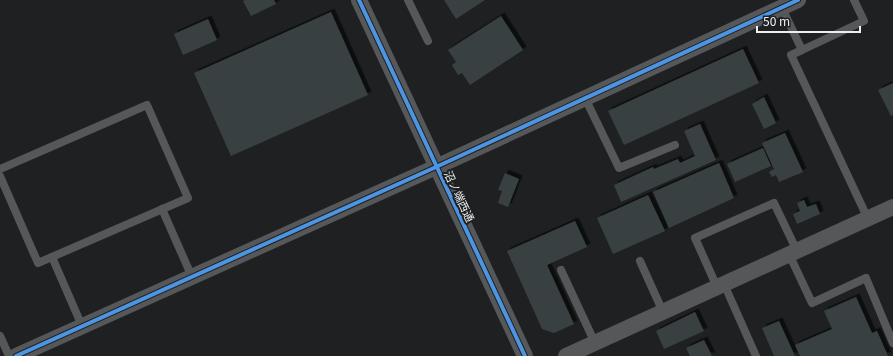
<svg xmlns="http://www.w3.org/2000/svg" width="893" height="356" font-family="Georgia,'Noto Sans JP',serif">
<defs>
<filter id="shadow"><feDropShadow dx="3.5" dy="-3.5" stdDeviation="0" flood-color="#0009"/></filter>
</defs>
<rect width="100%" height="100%" fill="#1f2021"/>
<!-- building -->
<g fill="#394042" filter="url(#shadow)">
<polygon points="245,0 274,0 276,4 251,16 243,1"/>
<polygon points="444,0 485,0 456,19"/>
<polygon points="331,12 368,95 231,156 194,73"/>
<polygon points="501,16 523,50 470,85 462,73 458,75 452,65 456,62 448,50"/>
<polygon points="208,19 217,40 183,55 174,34"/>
<polygon points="743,49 759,83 624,145 608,111"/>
<polygon points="893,83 893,115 891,116 878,90"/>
<polygon points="764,97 776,123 764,129 752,104"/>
<polygon points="700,124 716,160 621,202 614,185 653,167 654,169 678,159 680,163 695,156 684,131"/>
<polygon points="785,133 803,172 779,182 776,175 772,177 769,172 774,169 762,143"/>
<polygon points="763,148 771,166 735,182 727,164"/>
<polygon points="719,163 734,198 669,228 653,192"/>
<polygon points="505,173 519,179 508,207 498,203 502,191 498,190"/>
<polygon points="648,195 665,231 613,254 597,218"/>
<polygon points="804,200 807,207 816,204 820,214 797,224 793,214 800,211 797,203"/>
<polygon points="575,221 587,247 547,265 574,324 554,333 542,329 507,251"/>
<polygon points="856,297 872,333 877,331 888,356 800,356 795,345 832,329 824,311"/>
<polygon points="695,312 704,331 664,349 656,331"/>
<polygon points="779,321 795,356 774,356 762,328"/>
<polygon points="704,340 712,356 690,356 686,348"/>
</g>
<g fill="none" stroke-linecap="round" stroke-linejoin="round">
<!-- service -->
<g stroke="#565758" stroke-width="8">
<polyline points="408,0 428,41"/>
<polyline points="782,8 802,50 791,55 868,219"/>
<polyline points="802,50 864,21 854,0"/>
<polyline points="585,98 619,168 675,145"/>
<polyline points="0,169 147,105 188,198 38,263 0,176"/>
<polyline points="162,209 192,277"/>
<polyline points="789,254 812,303 866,278 893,343"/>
<polyline points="52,257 82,326"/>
<polyline points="640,261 663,312"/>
<polyline points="561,270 595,343"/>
<polyline points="724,284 756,356"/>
<polyline points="717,287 695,238 774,203 797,251"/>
<polyline points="0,336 9,356"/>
</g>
<!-- minor -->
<g stroke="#565758" stroke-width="16">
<polyline points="359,0 525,356"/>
<polyline points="16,356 436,167 798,0"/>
<polyline points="566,356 893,207"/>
</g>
<defs>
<g id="cycleway">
<polyline points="359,0 525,356"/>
<polyline points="16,356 436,167 798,0"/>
</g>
</defs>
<!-- cycleway casing -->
<use href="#cycleway" stroke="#1e2122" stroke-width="6"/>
<!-- cycleway -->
<use href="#cycleway" stroke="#4d94e3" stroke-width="4"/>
</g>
<g text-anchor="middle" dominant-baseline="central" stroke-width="4" stroke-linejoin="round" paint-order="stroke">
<!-- street labels -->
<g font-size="11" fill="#edefef" stroke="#1e2122">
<text transform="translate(460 196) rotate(65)">沼ノ端西通</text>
</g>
</g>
<!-- scale -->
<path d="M757 26v6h103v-6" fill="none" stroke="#edefef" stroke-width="2"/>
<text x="763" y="26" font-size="12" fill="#edefef" stroke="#1e2122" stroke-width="3" paint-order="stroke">50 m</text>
</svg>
